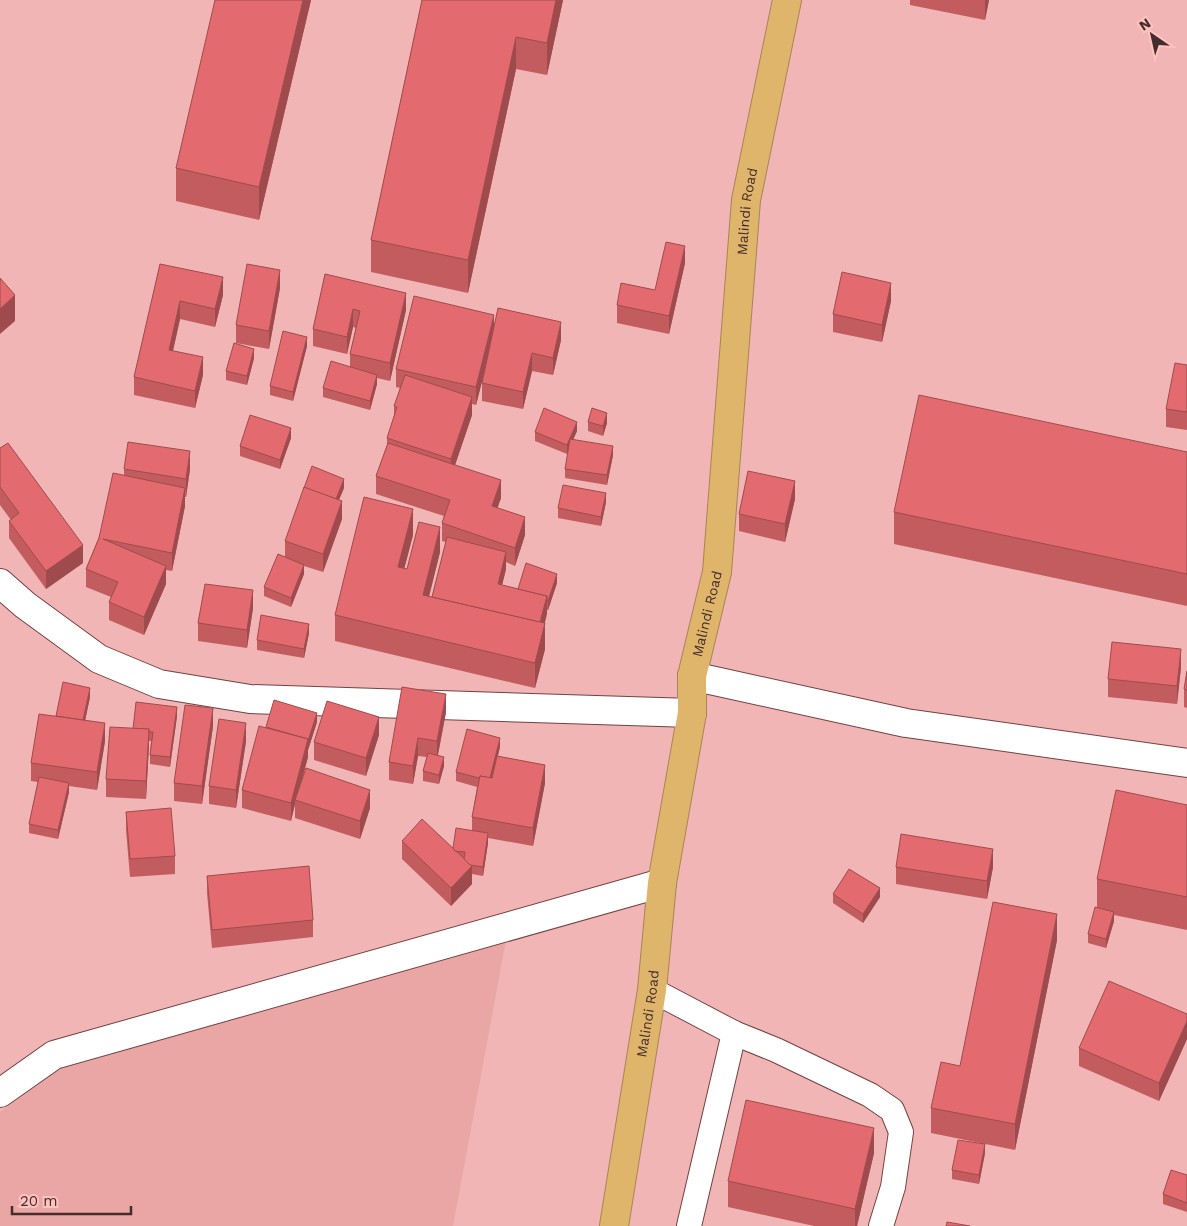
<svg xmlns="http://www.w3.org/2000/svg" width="1187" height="1226" font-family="'Work Sans',sans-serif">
<rect width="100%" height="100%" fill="#f0b5b4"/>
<!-- built -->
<polygon fill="#e9a6a5" points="506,940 453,1226 0,1226 0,1112 58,1070"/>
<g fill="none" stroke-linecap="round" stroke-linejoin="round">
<defs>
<g id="lane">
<polyline points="652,990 734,1033 776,1050 870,1095 892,1110 901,1132 893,1187 881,1226"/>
<polyline points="689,1226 734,1033"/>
</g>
<g id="street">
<polyline points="0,583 25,605 99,659 159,684 250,699 692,713"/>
<polyline points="692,676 906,723 1187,763"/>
<polyline points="0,1093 54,1055 662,883"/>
</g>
<g id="highway">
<path id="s1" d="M614,1226L652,990L662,883L692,713V676L717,572L746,200L787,0"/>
</g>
</defs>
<!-- lane casing -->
<use href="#lane" stroke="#734242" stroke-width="26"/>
<!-- street casing -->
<use href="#street" stroke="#734242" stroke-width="30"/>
<!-- highway casing -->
<use href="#highway" stroke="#a98555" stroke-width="30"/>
<!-- lane -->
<use href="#lane" stroke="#fff" stroke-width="24"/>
<!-- street -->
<use href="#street" stroke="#fff" stroke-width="28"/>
<!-- highway -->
<use href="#highway" stroke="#dfb46b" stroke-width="28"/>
</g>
<!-- wall -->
<g fill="#c35c5f">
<polygon points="311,0 259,220 176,201 176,168"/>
<polygon points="422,0 563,0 547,75 516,69 468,293 371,272 371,240"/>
<polygon points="910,0 989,0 985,20 910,5"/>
<polygon points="685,263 669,334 617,323 617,305 655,290"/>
<polygon points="160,264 223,295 215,327 180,319 173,351 203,375 195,408 134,395 134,377"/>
<polygon points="325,274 406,310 390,381 377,378 377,384 370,410 323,397 323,388 350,367 350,354 356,328 353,327 347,354 313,346 313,329"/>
<polygon points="280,288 269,349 236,343 236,325"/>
<polygon points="891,301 882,342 833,332 833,314"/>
<polygon points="494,327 561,340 553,375 532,371 523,409 482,401 482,382 476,405 472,404 472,415 455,465 501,498 497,508 525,535 515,566 506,562 506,569 502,585 518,589 557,583 548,610 547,610 544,623 545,649 535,688 335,641 335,615 413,535 404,569 407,569 440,552 429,596 432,597 446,542 442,541 442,523 444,516 376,494 376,476 387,445 387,438 394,416 394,406 400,388 396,387 396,369"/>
<polygon points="307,346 293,401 270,395 270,386"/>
<polygon points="254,358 247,385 226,380 226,371"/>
<polygon points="1187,365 1187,430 1166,427 1166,409"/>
<polygon points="588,422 607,423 603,436 588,431"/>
<polygon points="577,431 573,439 613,455 607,485 565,478 565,469 569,450 567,454 535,441 535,432"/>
<polygon points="291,438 280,469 240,456 240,446"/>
<polygon points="0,448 83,563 46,589 9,538 9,521 11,520 0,505"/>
<polygon points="1187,452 1187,606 894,544 894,512"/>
<polygon points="124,469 190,469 186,497 185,497 185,506 172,571 166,570 166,584 144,635 109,620 109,602 111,597 86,587 86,569 124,475"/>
<polygon points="344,488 339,500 342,519 323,572 304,566 304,574 291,607 264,596 264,587 285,557 285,541"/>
<polygon points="795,499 785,542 739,531 739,514"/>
<polygon points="606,502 601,526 558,518 558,508"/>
<polygon points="253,608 247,648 198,641 198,623"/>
<polygon points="309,633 304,658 257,650 257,640"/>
<polygon points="1181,667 1177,704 1108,697 1108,679"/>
<polygon points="1187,671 1187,708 1184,707 1184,689"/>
<polygon points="90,697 85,720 105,741 97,790 69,786 69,792 58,839 29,833 29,824 38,782 31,781 31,763 56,716"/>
<polygon points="446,712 438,755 444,766 439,784 423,781 423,771 427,757 418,756 413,784 389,780 389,762"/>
<polygon points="177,716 170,767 150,764 150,755 151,741 149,741 146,799 106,797 106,779 133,729"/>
<polygon points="317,722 308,750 308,757 301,784 370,808 360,839 295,818 295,804 291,821 242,808 242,790 266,727"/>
<polygon points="213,726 202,804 174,801 174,783"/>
<polygon points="379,735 366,776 314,760 314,742"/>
<polygon points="246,741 236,808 209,804 209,786"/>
<polygon points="500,747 498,756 545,783 533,846 488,838 488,843 483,876 472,874 472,884 451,906 402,859 402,841 453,848 472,831 472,817 477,787 456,781 456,772"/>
<polygon points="1187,805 1187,930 1114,915 1114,921 1106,948 1088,943 1088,934 1097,907 1097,879"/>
<polygon points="126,812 175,856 175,874 130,877 126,830"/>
<polygon points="896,867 993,867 987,899 896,884"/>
<polygon points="207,876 313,920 313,937 212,948 207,893"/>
<polygon points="833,894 880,897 863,923 833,903"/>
<polygon points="1057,940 1015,1150 931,1133 931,1108"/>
<polygon points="1187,1014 1187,1039 1159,1101 1079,1066 1079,1048"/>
<polygon points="874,1153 857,1226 814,1226 728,1207 728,1181"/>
<polygon points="985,1153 979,1184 952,1179 952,1170"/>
<polygon points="1187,1175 1187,1212 1163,1204 1163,1194"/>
</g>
<!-- shaded-wall -->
<g fill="#9f4b4e">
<polygon points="303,0 311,0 259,220 259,187"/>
<polygon points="556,0 563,0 547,75 547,43"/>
<polygon points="985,0 989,0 985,20"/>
<polygon points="516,37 516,69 468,293 468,260"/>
<polygon points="685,246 685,263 669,334 669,316"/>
<polygon points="280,270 280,288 269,349 269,331"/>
<polygon points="223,277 223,295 215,327 215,309"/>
<polygon points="891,283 891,301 882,342 882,325"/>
<polygon points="406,293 406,310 390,381 390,363"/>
<polygon points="15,295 15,321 0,334 0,309"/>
<polygon points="180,301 180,319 169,368 169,350"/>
<polygon points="353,309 353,327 347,354 347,337"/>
<polygon points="494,315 494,333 476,405 476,387"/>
<polygon points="561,322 561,340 553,375 553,358"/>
<polygon points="307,337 307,346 293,401 293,392"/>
<polygon points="254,349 254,358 247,385 247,376"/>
<polygon points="532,353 532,371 523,409 523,392"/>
<polygon points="203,357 203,375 195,408 195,391"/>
<polygon points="377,375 377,384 370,410 370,401"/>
<polygon points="472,397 472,415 451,477 451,459"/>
<polygon points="607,413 607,423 603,436 603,426"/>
<polygon points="577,422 577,431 567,454 567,445"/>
<polygon points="291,428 291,438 280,469 280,460"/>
<polygon points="613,446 613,455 607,485 607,475"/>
<polygon points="190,451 190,469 186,497 186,479"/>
<polygon points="344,479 344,488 335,509 335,500"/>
<polygon points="501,480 501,498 492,524 492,506"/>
<polygon points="795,481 795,499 785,542 785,524"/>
<polygon points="185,488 185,506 172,571 172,553"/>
<polygon points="606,493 606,502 601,526 601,517"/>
<polygon points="342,501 342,519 323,572 323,554"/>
<polygon points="413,509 413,535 398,593 398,567"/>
<polygon points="525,517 525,535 515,566 515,548"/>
<polygon points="440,527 440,552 423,621 423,595"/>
<polygon points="83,545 83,563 46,589 46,571"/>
<polygon points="506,552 506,569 498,602 498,584"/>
<polygon points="304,565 304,574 291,607 291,598"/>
<polygon points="166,566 166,584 144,635 144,617"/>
<polygon points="557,574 557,583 548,610 548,601"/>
<polygon points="253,590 253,608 247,648 247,630"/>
<polygon points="547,596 547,614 540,643 540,625"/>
<polygon points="545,623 545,649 535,688 535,663"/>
<polygon points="309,624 309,633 304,658 304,649"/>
<polygon points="1181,649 1181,667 1177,704 1177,686"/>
<polygon points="90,688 90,697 83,731 83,722"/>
<polygon points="446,694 446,712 437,759 437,741"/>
<polygon points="177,707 177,716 170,767 170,757"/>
<polygon points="213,708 213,726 202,804 202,786"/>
<polygon points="317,713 317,722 308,750 308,757 296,800 295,800 295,804 291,821 291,803 308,739"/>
<polygon points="379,717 379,735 366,776 366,758"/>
<polygon points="105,723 105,741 97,790 97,772"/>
<polygon points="246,723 246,741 236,808 236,790"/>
<polygon points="149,729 149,747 146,799 146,781"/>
<polygon points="418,738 418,756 413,784 413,766"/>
<polygon points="500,738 500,747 489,790 489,781"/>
<polygon points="444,757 444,766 439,784 439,775"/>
<polygon points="545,765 545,783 533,846 533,828"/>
<polygon points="69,783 69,792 58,839 58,830"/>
<polygon points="370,790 370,808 360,839 360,821"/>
<polygon points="488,833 488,843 483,876 483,867"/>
<polygon points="993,849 993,867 987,899 987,881"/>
<polygon points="472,866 472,884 451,906 451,888"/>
<polygon points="880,888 880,897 863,923 863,914"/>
<polygon points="1114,912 1114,921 1106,948 1106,939"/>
<polygon points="1057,914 1057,940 1015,1150 1015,1124"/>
<polygon points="1187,1021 1187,1039 1159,1101 1159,1083"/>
<polygon points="874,1128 874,1153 857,1226 855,1226 855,1209"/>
<polygon points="985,1144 985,1153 979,1184 979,1175"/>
</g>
<!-- building -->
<g fill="#e36b6f" stroke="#9f4b4e">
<polygon points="215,0 303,0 259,187 176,168"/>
<polygon points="422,0 556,0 547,43 516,37 468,260 371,240"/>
<polygon points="666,242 685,246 669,316 617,305 621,283 655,290"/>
<polygon points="160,264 223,277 215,309 180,301 169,350 203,357 195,391 134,377"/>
<polygon points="247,264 280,270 269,331 236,325"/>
<polygon points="842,272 891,283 882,325 833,314"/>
<polygon points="325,274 406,293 390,363 350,354 360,311 353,309 347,337 313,329"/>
<polygon points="0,278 15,295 0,309"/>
<polygon points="414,296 494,315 476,387 396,369"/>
<polygon points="498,308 561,322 553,358 532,353 523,392 482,383"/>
<polygon points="283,331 307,337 293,392 270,386"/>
<polygon points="234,343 254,349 247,376 226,371"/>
<polygon points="331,361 377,375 370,401 323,388"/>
<polygon points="1175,363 1187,365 1187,412 1166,409"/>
<polygon points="405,375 472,397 451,459 387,438 397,407 394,406"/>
<polygon points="919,395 1187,452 1187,574 894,512"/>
<polygon points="544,408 577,422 567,445 535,432"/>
<polygon points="592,408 607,413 603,426 588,422"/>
<polygon points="250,415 291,428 280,460 240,446"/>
<polygon points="570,439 613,446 607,475 565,469"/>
<polygon points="128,442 190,451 186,479 124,469"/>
<polygon points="8,443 83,545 46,571 9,521 19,513 0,487 0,448"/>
<polygon points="388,443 501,480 492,506 525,517 515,548 442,523 450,500 376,476"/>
<polygon points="312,466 344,479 336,499 304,488"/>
<polygon points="748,471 795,481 785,524 739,514"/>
<polygon points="113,473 185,488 172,553 103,539 166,566 144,617 109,602 118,582 86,569 99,538"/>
<polygon points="563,485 606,493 601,517 558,508"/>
<polygon points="304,487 342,501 323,554 285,541"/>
<polygon points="364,497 413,509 398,567 407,569 419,522 440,527 423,595 545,623 535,663 335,615"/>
<polygon points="447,537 506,552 498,584 547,596 540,622 432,597"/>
<polygon points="278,554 304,565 291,598 264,587"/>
<polygon points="526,563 557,574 548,601 547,601 547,596 518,589"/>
<polygon points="205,584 253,590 247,630 198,623"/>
<polygon points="261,615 309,624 304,649 257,640"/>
<polygon points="1112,642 1181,649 1177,686 1108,679"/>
<polygon points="1187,671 1187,690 1184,689"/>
<polygon points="63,682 90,688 83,720 56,716"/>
<polygon points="402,687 446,694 437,741 418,738 413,766 389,762"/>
<polygon points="274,700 317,713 308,741 308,739 266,727"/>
<polygon points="327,701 379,717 366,758 314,742"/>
<polygon points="136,702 177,707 170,757 150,755 153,732 149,732 149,729 133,729"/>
<polygon points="185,705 213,708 202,786 174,783"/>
<polygon points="39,714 105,723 97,772 31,763"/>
<polygon points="219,719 246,723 236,790 209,786"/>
<polygon points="259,726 308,739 291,803 242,790"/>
<polygon points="110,727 149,729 146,781 106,779"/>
<polygon points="467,729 500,738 490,778 480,776 479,778 456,772"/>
<polygon points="428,753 444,757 439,775 423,771"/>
<polygon points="497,756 545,765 533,828 472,817 480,776 492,778"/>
<polygon points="306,768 370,790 360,821 295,800"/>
<polygon points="39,777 69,783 58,830 29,824"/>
<polygon points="1116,790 1187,805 1187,897 1097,879"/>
<polygon points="171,808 175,856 130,859 126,812"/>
<polygon points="422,819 472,866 451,888 402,841"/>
<polygon points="456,828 488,833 483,867 470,865 464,859 465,852 455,851 453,848"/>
<polygon points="901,834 993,849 987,881 896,867"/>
<polygon points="309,866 313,920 212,930 207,876"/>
<polygon points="849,869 880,888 863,914 833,894"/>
<polygon points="993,902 1057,914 1015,1124 931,1108 941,1062 960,1066"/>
<polygon points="1095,907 1114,912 1106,939 1088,934"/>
<polygon points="1109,981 1187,1014 1187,1021 1159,1083 1079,1048"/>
<polygon points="746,1100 874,1128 855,1209 728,1181"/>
<polygon points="958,1140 985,1144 979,1175 952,1170"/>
<polygon points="1171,1170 1187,1175 1187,1203 1163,1194"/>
<polygon points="947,1222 970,1226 946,1226"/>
</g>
<g text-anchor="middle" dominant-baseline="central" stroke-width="4" stroke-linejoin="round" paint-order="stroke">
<!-- street labels -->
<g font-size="14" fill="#442d2c" stroke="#fec2c0">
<text stroke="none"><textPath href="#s1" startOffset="1025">Malindi Road</textPath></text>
<text stroke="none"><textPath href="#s1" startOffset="620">Malindi Road</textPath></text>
<text stroke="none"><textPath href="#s1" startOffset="215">Malindi Road</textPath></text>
</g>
</g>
<!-- north arrow -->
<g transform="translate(1152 35) rotate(326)" stroke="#fec2c0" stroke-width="4" paint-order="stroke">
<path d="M0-4L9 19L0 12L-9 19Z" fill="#442d2c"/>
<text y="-8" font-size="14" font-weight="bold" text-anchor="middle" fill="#442d2c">N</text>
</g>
<!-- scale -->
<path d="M12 1206v8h119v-8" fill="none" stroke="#442d2c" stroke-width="2.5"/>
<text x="20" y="1206" font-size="15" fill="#442d2c" stroke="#fec2c0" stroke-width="4" paint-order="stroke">20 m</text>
</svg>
